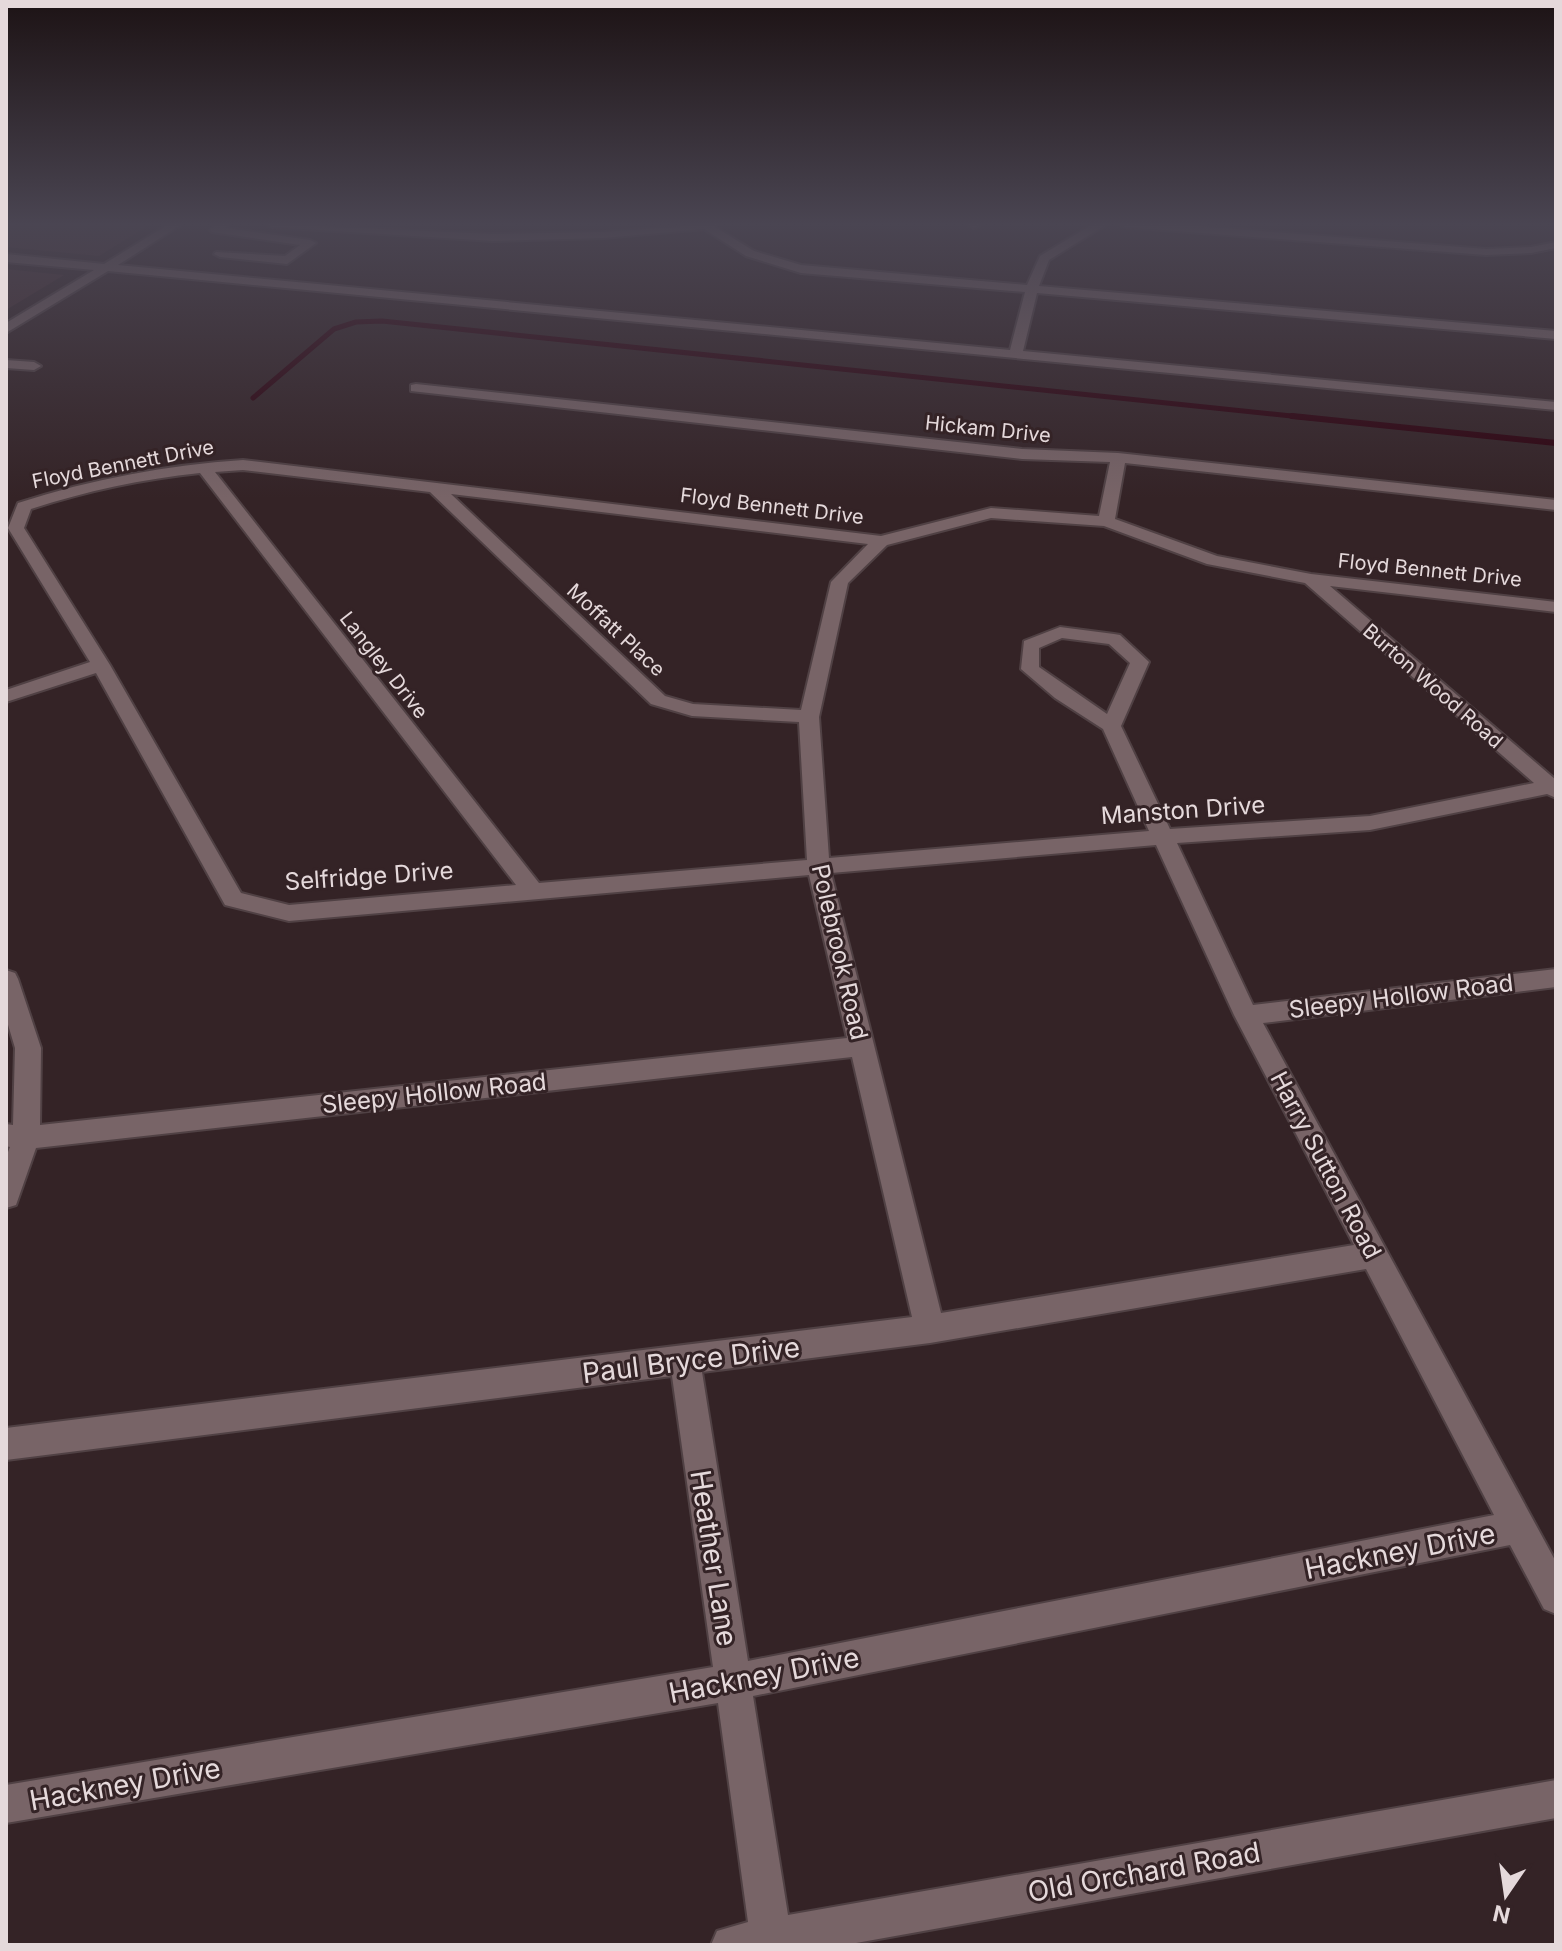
<svg xmlns="http://www.w3.org/2000/svg" width="1562" height="1951" font-family="Inter,sans-serif">
<rect width="100%" height="100%" fill="#342326"/>
<!-- built -->
<g fill="#452d31">
<polygon points="6,224 151,224 99,256 6,247"/>
<polygon points="6,269 64,275 6,310"/>
</g>
<g fill="none" stroke-linecap="round" stroke-linejoin="round">
<!-- stream-far1 -->
<polyline stroke="#2e020e" stroke-width="5" points="253,398 334,329 356,322 382,321 1311,418"/>
<!-- stream -->
<polyline stroke="#2e020e" stroke-width="6" points="1292,416 1556,443"/>
<defs>
<g id="minor">
<polygon points="169,224 182,224 118,265 1010,350 1025,292 801,273 746,256 704,229 603,238 493,241 272,227 267,224 493,234 603,232 718,224 715,227 754,251 801,265 1027,285 1040,256 1093,224 1107,224 1049,260 1039,286 1556,331 1556,339 1037,293 1023,351 1556,402 1556,410 108,271 6,333 6,323 94,270 6,262 6,254 104,264"/>
<polygon points="217,224 230,224 226,228 310,240 316,243 287,264 220,257 214,254 216,252 285,256 300,245 212,232 210,230"/>
<polygon points="968,224 980,224 980,225 974,228"/>
<polygon points="1120,224 1173,224 1486,249 1531,247 1556,242 1556,248 1531,253 1486,255 1125,227"/>
<polygon points="6,360 34,362 41,366 34,370 6,368"/>
<path d="M416,384L1022,449L1118,453L1556,500V510L1125,463L1115,519L1217,556L1311,574L1556,602V612L1330,586L1556,780V798L1547,794L1370,830L1177,843L1253,1005L1556,969V987L1263,1023L1556,1562V1614L1544,1609L1510,1545L753,1696L788,1915L1556,1780V1818L845,1945H711L717,1931L748,1922L718,1703L6,1823V1785L713,1667L672,1376L6,1460V1428L912,1317L852,1057L36,1148L16,1205L6,1208V1157L10,1147L6,1146V1124L13,1125L15,1048L6,1018V970L15,973L18,979L41,1048L40,1125L847,1038L809,875L289,921L225,905L96,673L6,702V690L90,662L8,528L18,503C92,479 167,465 243,460L881,536L991,508L1099,516L1110,462L1022,459L411,391V385ZM243,470L430,492L651,704L692,716L799,722L807,860L539,883L215,472ZM200,473L516,885L289,905L241,893L110,665L24,528L31,509C86,491 142,479 200,473ZM451,494L868,544L831,582L801,710L693,704L665,696ZM991,518L1104,526L1207,564L1305,583L1534,783L1370,816L1170,829L1121,726L1149,662L1120,635L1114,634L1060,627L1024,641L1021,669L1055,698L1103,729L1149,831L829,858L819,717L848,583L887,545ZM1062,638L1109,644L1130,663L1107,714L1039,667V648ZM1156,845L1234,1015L1354,1245L941,1313L831,873ZM1366,1269L1494,1515L748,1661L702,1372L930,1343Z"/>
</g>
</defs>
<!-- minor casing -->
<use href="#minor" stroke="#504144" stroke-width="4"/>
<!-- minor -->
<use href="#minor" fill="#786467" fill-rule="evenodd"/>
</g>
<!-- sky -->
<linearGradient id="sky" x2="0" y2="1"><stop stop-color="#1d1315"/><stop offset="0.45" stop-color="#4a4552"/><stop offset="1" stop-color="#4a4552" stop-opacity="0"/></linearGradient>
<rect width="1562" height="498" fill="url(#sky)"/>
<g text-anchor="middle" dominant-baseline="central" stroke-width="6" stroke-linejoin="round" paint-order="stroke">
<!-- far-street labels -->
<g font-size="20" fill="#e5d9db" stroke="#342326">
<text transform="translate(988 429) rotate(6)">Hickam Drive</text>
<text transform="translate(123 464) rotate(-11)">Floyd Bennett Drive</text>
<text transform="translate(772 506) rotate(7)">Floyd Bennett Drive</text>
<text transform="translate(1430 570) rotate(6)">Floyd Bennett Drive</text>
<text transform="translate(616 630) rotate(43)">Moffatt Place</text>
<text transform="translate(384 665) rotate(52)">Langley Drive</text>
<text transform="translate(1433 686) rotate(41)">Burton Wood Road</text>
</g>
<!-- street labels -->
<g font-size="24" fill="#e5d9db" stroke="#342326">
<text transform="translate(1183 810) rotate(-4)">Manston Drive</text>
<text transform="translate(369 876) rotate(-4)">Selfridge Drive</text>
<text transform="translate(840 952) rotate(77)">Polebrook Road</text>
<text transform="translate(1401 996) rotate(-7)">Sleepy Hollow Road</text>
<text transform="translate(434 1093) rotate(-6)">Sleepy Hollow Road</text>
<text transform="translate(1326 1165) rotate(62)">Harry Sutton Road</text>
</g>
<!-- near-street labels -->
<g font-size="28" fill="#e5d9db" stroke="#342326">
<text transform="translate(691 1360) rotate(-7)">Paul Bryce Drive</text>
<text transform="translate(1400 1551) rotate(-11)">Hackney Drive</text>
<text transform="translate(714 1558) rotate(81)">Heather Lane</text>
<text transform="translate(764 1675) rotate(-11)">Hackney Drive</text>
<text transform="translate(125 1784) rotate(-10)">Hackney Drive</text>
<text transform="translate(1144 1872) rotate(-10)">Old Orchard Road</text>
</g>
</g>
<!-- border -->
<rect width="1562" height="1951" fill="none" stroke="#e5d9db" stroke-width="16"/>
<!-- north arrow -->
<g transform="translate(1506 1895) rotate(193)" stroke="#342326" stroke-width="6" paint-order="stroke">
<path d="M0-6L14 30L0 20L-14 30Z" fill="#e5d9db"/>
<text y="-12" font-size="22" font-weight="bold" text-anchor="middle" fill="#e5d9db">N</text>
</g>
</svg>
